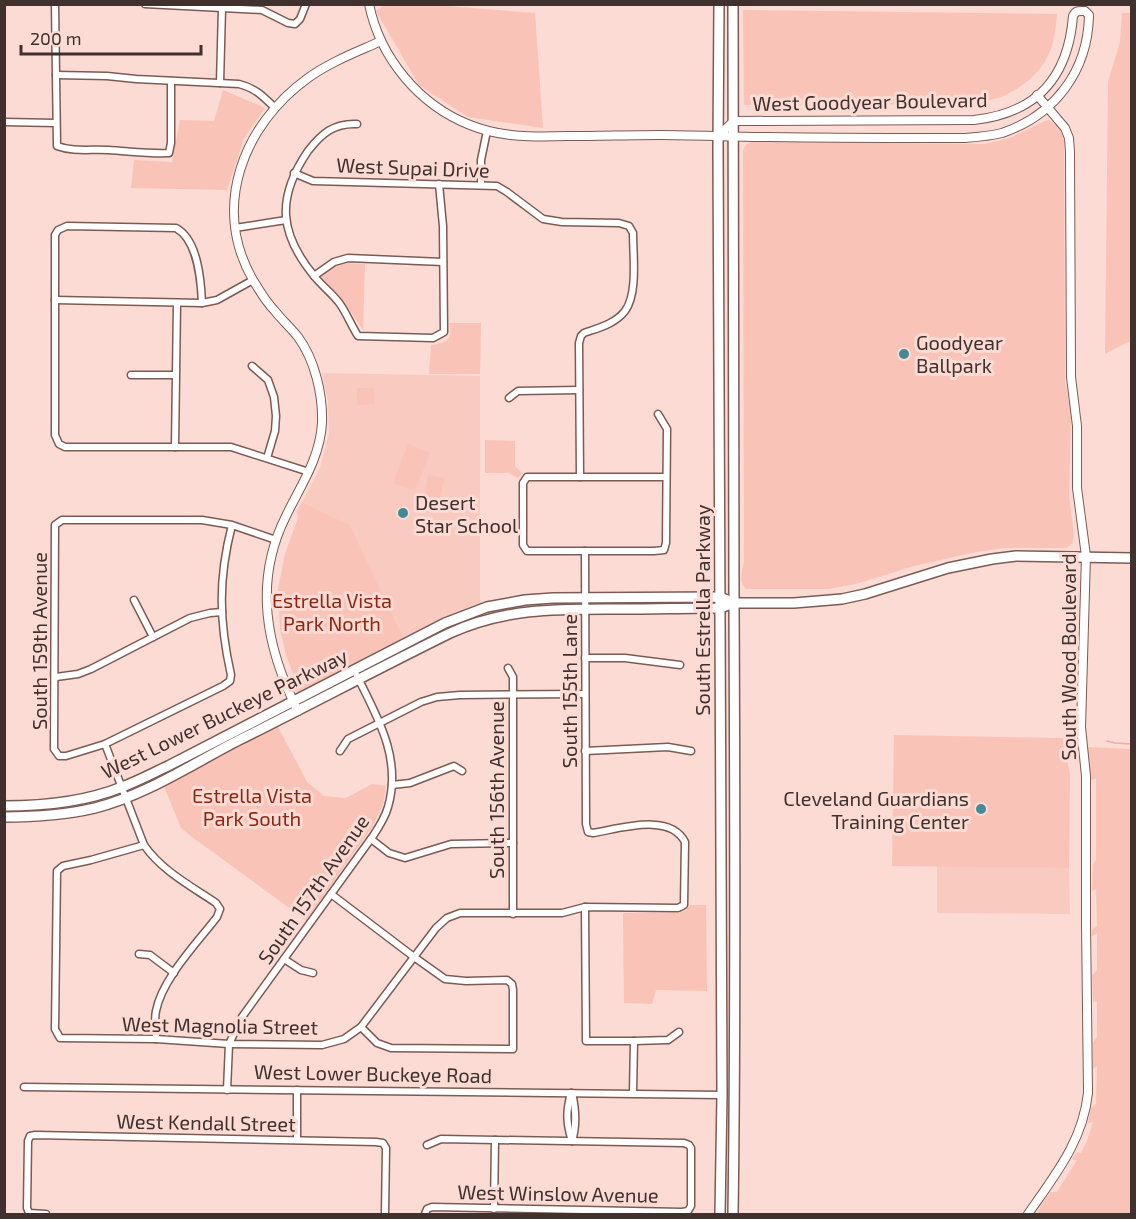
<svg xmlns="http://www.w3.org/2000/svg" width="1136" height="1219" font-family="'Exo 2',sans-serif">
<rect width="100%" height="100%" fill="#fbdbd4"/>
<!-- built -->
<g fill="#f9cac0">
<polygon points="322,373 480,376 480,598 481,605 449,616 404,639 350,525 302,502 320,468 329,433 328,401"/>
<polygon points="937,866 1069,868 1070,914 937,913"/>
</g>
<!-- green -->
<g fill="#f9c3b7">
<polygon points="433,5 535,13 543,128 468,117 419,85 376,11 385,5"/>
<path d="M743,10L1057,14C1056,21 1056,29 1054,37C1049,66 1027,86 1001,97C992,100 983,101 974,104L744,105Z"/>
<polygon points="1122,13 1132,13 1132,342 1128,342 1105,354 1108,82 1120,42"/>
<polygon points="223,90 265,108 244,138 227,190 131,188 134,160 172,162 180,120 214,121"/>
<path d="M1049,120L1058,126L1064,139L1065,380L1071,413L1069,495L1074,536L1072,544L1066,548H1005L976,552L914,566L856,584L828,589H746C738,582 742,572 744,562L743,151C745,146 746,143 752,142L985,144L1010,138L1045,121Z"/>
<polygon points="343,263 365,264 363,330 350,311 320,275 330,269"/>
<path d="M449,323H481L480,374H429L431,345C447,343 454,339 449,323Z"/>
<polygon points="357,388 374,388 374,404 357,405"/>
<polygon points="485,440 515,441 515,466 522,473 518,478 509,473 485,473"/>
<polygon points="408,444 430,453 415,491 393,483"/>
<polygon points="428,475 444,478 440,497 444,498 443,506 433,506 433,500 424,496"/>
<polygon points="302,502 350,525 404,639 299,692 296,691 290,679 293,674 286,655 280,629 278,589 285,554 298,518 297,511"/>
<polygon points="277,725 307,782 324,796 346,798 372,784 386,786 383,804 373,826 306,920 192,837 181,828 163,784"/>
<polygon points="894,735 1063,738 1070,775 1069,868 892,866"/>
<polygon points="1088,747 1131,749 1131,1214 1036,1214 1050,1192 1057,1192 1077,1160 1072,1160 1077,1152 1081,1153 1087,1141 1093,1122 1088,1123 1091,1108 1096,1104 1097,1066 1093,1069 1093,1042 1097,1037 1097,1001 1093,1002 1092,976 1097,970 1097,933 1092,936 1092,930 1097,926 1096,889 1092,891 1093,864 1096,860 1096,778 1091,780"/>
<polygon points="690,905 706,905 707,991 656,990 652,1004 624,1003 623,913 679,913 686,910"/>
</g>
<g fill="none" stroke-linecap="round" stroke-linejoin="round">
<!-- stream -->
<polyline stroke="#f7ac9c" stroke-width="1.5" points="1107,741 1115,743 1132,744"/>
<defs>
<g id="minor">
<path d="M55,4L57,146C73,152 90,149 108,150C128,151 148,154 169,153L171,143V81"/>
<polyline points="145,4 262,10 288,23 295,24 300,19 306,4"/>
<path d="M56,75L107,76L136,79L239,84C255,88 263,96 275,108"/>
<polyline points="220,83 222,8"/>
<polyline points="4,122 56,123"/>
<path d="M357,124C334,123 322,133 308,151C276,198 279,234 315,277C322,286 333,294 340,304C347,314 351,325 358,336L433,338L444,332L443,226L439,184"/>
<path d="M294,173L313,181L497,186L507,192L543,219L562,222L619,223L629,226L633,233C633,255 638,294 625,311C615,324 598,328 584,333L581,336L579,343L580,477"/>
<polyline points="481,184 481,160 487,131"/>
<polyline points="235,228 286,220"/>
<polyline points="314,276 334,262 348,258 443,262"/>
<polyline points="55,300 202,303 217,300 253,280"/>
<path d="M202,303C201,280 198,240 176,228L67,226L58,230L55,235V435L59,444L65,447H231L309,472"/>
<polyline points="252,366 268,380 274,397 276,416 275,431 267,458"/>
<polyline points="131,375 175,375"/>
<polyline points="509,398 518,391 579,390"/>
<polyline points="658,414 667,429 666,543 664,550 654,551 527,551 523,545 523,483 527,477 666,477"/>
<polyline points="175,447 177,303"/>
<path d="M232,525C218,579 219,621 231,675L230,681L223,686L105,744L66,756H59L54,749L55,525L62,520H202L232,525L276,540"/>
<polyline points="134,600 153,637"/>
<polyline points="585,658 625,658 680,665"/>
<polyline points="508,668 513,677 513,914"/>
<polyline points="56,677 78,674 91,669 190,618 210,613 222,612"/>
<path d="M105,744L144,845C162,871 191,886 216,903L220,909L217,917C197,943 162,979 156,1011C154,1020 156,1030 156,1039"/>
<polyline points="340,751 348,739 421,702 437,697 460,695 585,694"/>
<polyline points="585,751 668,747 691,751"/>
<polyline points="392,785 410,783 454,766 462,771"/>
<polyline points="371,839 389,853 405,858 451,844 513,843"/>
<polyline points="144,845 91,860 63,866 57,871 55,1029 60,1038 156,1039 229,1044 322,1045 344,1039 361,1027 377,1043 391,1048 513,1049 513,990 512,984 507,980 466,981 445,979 414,957 331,894"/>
<polyline points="585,907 586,1041 634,1041 668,1040 679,1032"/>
<polyline points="139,954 150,955 174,973"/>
<polyline points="284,959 301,970 313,973"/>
<path d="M361,1027L436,928L447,918L460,913H562L585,907L678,908L684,905L685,842C670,812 619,829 593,833L588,832L586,824L585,551"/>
<polyline points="24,1087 722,1095"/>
<path d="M227,1090L229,1044L242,1017L373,836C379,827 385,818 388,807C402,759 378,718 357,676"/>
<polyline points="297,1090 297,1140"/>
<path d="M571,1093C566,1111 566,1123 572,1141"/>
<polyline points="633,1093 634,1041"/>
<path d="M572,1141C577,1125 576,1110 572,1093"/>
<polyline points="494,1209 495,1140"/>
<polyline points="46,1214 29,1213 27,1208 28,1141 30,1136 35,1135 376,1142 383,1143 386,1148 385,1214"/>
<polyline points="425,1214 427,1209 432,1207 682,1212 688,1211 691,1206 691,1148 689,1145 684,1143 441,1139 427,1145"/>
</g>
<g id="tertiary">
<path d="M369,4C380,58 419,105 470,125C502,138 535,137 569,136C599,136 630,135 660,135C696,135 733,137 769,137C835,138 900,138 965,138C978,137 990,136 1002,133C1055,115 1088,71 1089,15L1085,11C1079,11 1076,10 1073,16C1068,78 1037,113 974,120L734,121L718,136"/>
<path d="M298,711C266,648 253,582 286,516C301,485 320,458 322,423C323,395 315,360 298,337C291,328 281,319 274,310C266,302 259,290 253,280C211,207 243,125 308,78C330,62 357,52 381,41"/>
<path d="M1028,1214C1055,1175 1083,1141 1088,1093L1086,923V776L1081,727L1086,556L1077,488V426L1071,377L1070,152L1069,138L1065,128L1037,95"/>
</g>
<g id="secondary">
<path d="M4,806C45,806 85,802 122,787C138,781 153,773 168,766L445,623L487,607L525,600L553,598L720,597L734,603"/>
<path d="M4,817C35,817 65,815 95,808C146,795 192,764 239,740C309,705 379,668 450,633C507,607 561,609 623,609C655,609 688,608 720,608L734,603H794L842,599L865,594L948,568L992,559L1016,556L1132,558"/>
</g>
<g id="primary">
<polyline points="719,4 718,145 722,1095 720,1214"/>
<path d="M733,4C735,205 733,406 734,606C735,809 736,1012 733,1214"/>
</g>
</defs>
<!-- minor casing -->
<use href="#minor" stroke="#7c5b54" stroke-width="9"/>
<!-- tertiary casing -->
<use href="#tertiary" stroke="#7c5b54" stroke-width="10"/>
<!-- secondary casing -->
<use href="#secondary" stroke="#7c5b54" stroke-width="12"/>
<!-- primary casing -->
<use href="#primary" stroke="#7c5b54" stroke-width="12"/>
<!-- minor -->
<use href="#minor" stroke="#fff" stroke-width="6"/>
<!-- tertiary -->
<use href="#tertiary" stroke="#fff" stroke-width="8"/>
<!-- secondary -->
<use href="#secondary" stroke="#fff" stroke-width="9"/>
<!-- primary -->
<use href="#primary" stroke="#fff" stroke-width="9"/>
</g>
<!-- markers -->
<g fill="#458997" stroke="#fbdbd4" stroke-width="2">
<circle cx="904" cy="354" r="6"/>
<circle cx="403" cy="513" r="6"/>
<circle cx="981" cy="809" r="6"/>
</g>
<g text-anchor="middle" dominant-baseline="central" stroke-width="6" stroke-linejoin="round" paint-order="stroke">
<!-- street labels -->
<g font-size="20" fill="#40312e" stroke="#fbdbd4">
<text transform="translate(870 101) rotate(-1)">West Goodyear Boulevard</text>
<text transform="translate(413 167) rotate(2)">West Supai Drive</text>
<text transform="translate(702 610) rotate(-90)">South Estrella Parkway</text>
<text transform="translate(39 641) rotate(-90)">South 159th Avenue</text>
<text transform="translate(1068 657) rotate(-90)">South Wood Boulevard</text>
<text transform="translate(569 691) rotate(-90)">South 155th Lane</text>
<text transform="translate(224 713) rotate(-26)">West Lower Buckeye Parkway</text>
<text transform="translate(496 790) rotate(-90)">South 156th Avenue</text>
<text transform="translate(313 889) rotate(-55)">South 157th Avenue</text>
<text transform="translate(220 1025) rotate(1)">West Magnolia Street</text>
<text transform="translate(373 1073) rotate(1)">West Lower Buckeye Road</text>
<text transform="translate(206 1122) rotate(1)">West Kendall Street</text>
<text transform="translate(558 1193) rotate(1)">West Winslow Avenue</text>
</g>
<!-- poi labels -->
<g font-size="20" fill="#40312e" stroke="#fbdbd4" text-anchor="start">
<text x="916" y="342">Goodyear<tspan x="916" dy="23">Ballpark</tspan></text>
<text x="415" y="502">Desert<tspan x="415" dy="23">Star School</tspan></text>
<text x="969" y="798" text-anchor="end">Cleveland Guardians<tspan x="969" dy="23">Training Center</tspan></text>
</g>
<!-- park labels -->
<g font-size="20" fill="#902612" stroke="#fbdbd4">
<text x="332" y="600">Estrella Vista<tspan x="332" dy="23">Park North</tspan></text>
<text x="252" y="795">Estrella Vista<tspan x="252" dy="23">Park South</tspan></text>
</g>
</g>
<!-- border -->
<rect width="1136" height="1219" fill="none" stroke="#40312e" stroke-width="12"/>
<!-- scale -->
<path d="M21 45v9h180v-9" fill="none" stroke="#40312e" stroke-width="3"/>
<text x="30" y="45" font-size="18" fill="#40312e" stroke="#fbdbd4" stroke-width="4.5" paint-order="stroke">200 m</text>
</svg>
